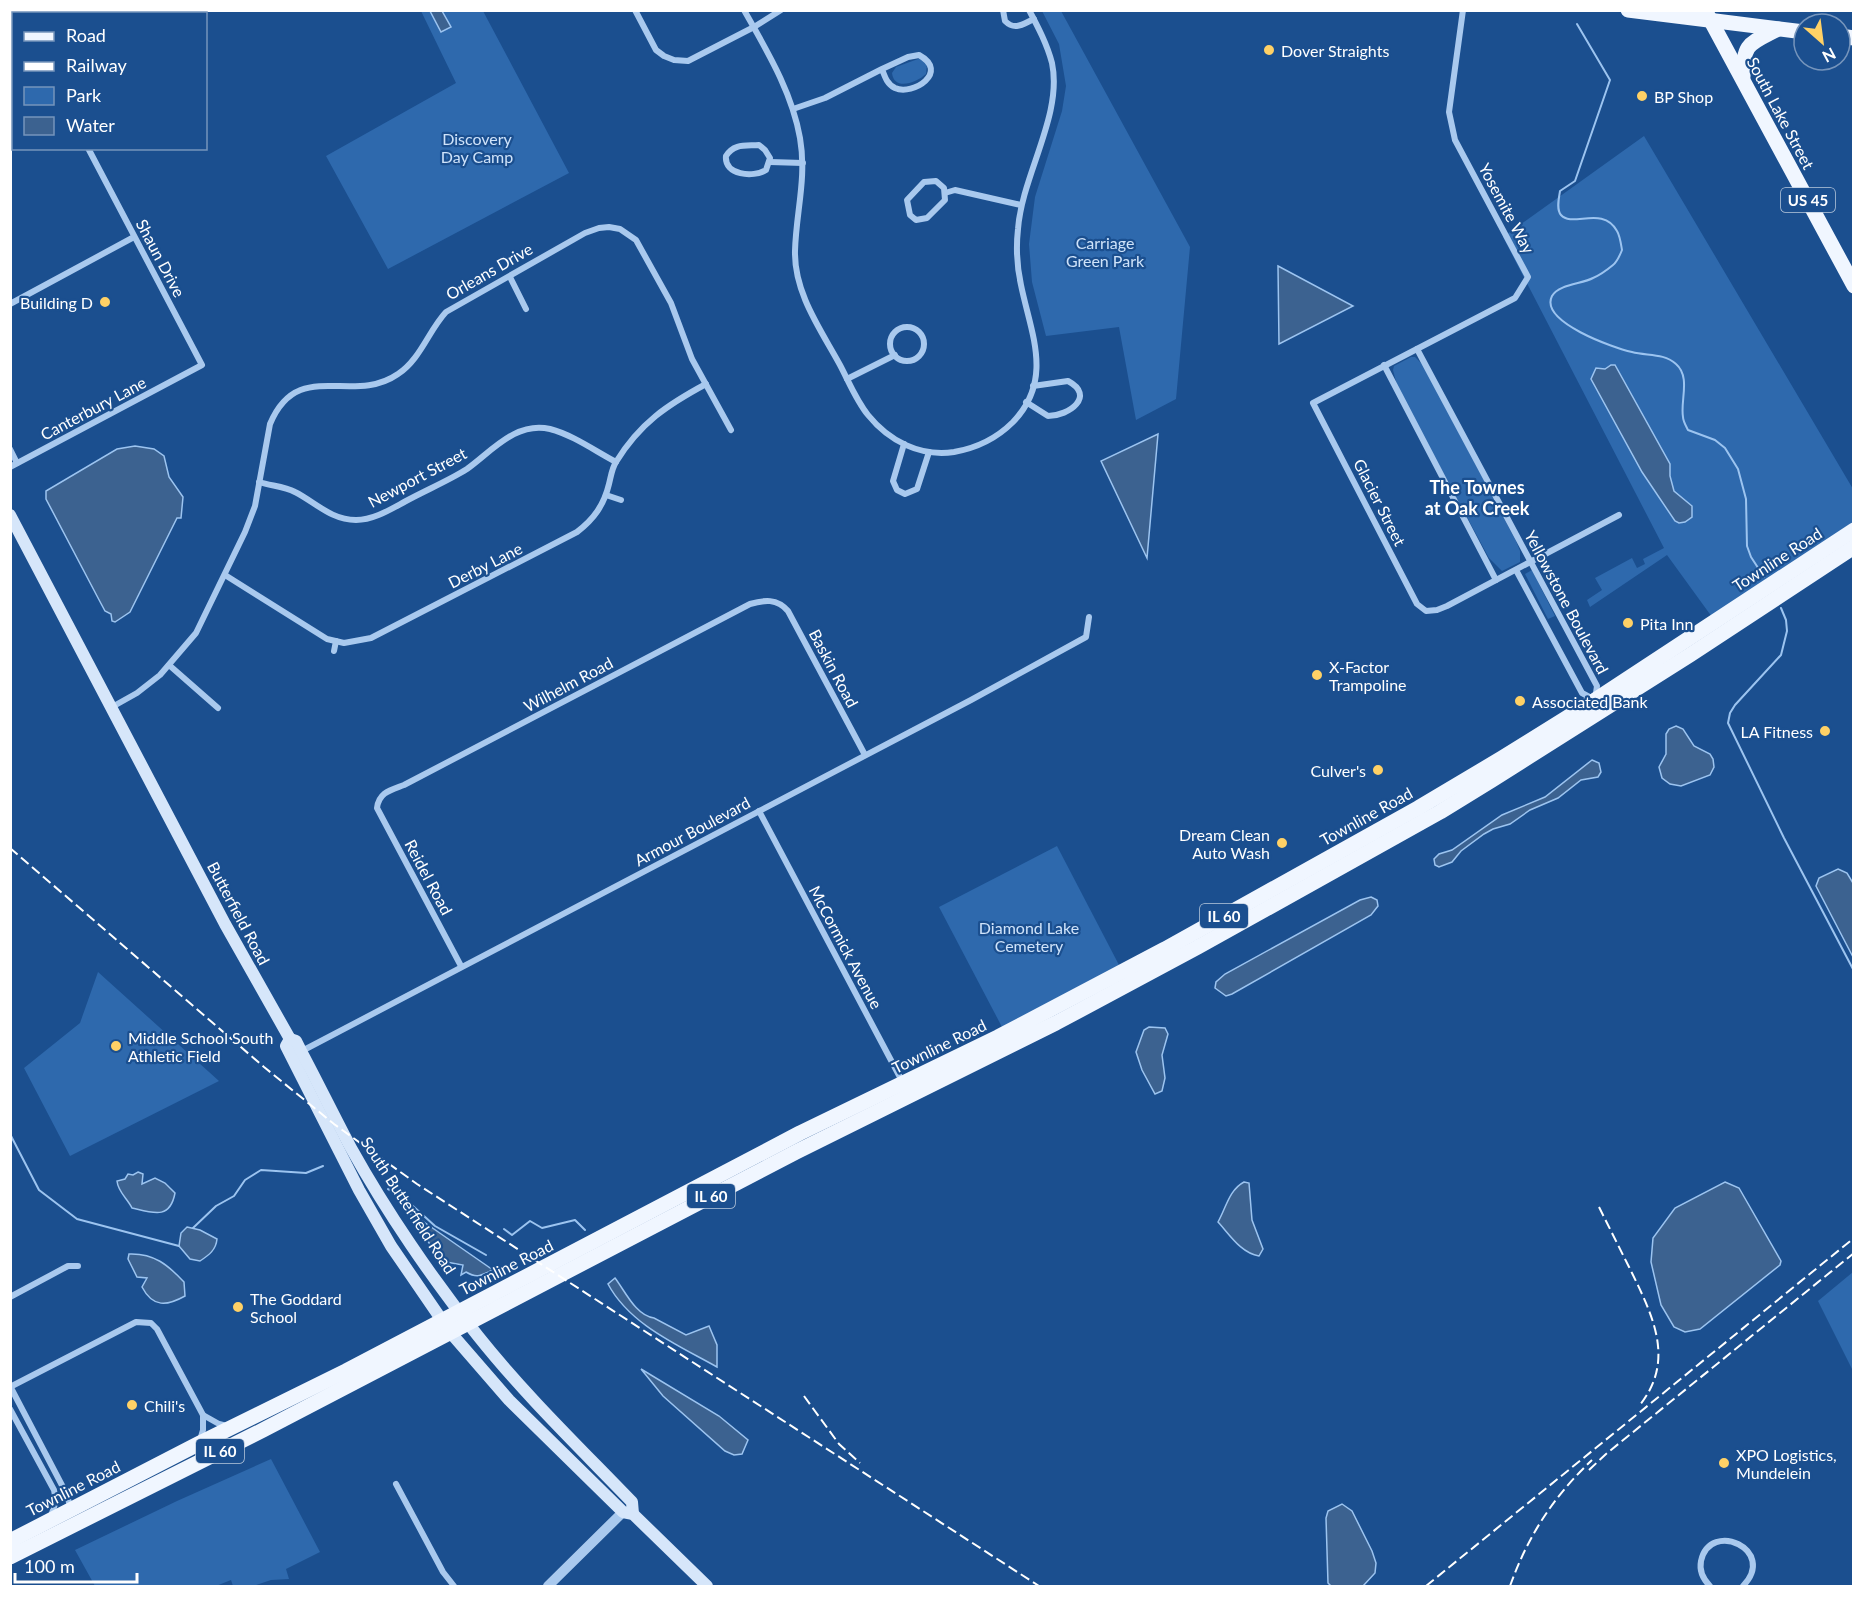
<svg xmlns="http://www.w3.org/2000/svg" width="1864" height="1597" font-family="Lato,sans-serif">
<rect width="100%" height="100%" fill="#1b4f8f"/>
<!-- green -->
<g fill="#2e69ad">
<polygon points="421,11 483,11 569,173 388,269 326,156 456,83"/>
<polygon points="1042,11 1061,11 1190,247 1176,399 1136,420 1119,327 1046,336 1032,282 1029,244 1035,197 1062,111 1066,86 1059,44"/>
<path d="M918,59L924,60L927,64L926,74C916,83 894,91 892,73L896,67Z"/>
<polygon points="1644,136 1853,489 1853,522 1712,617 1667,555 1590,607 1587,600 1602,590 1595,578 1632,558 1637,568 1645,564 1643,559 1664,548 1503,237"/>
<polygon points="1411,357 1415,357 1423,365 1516,541 1520,551 1520,562 1502,571 1489,558 1398,389 1393,370 1394,366"/>
<polygon points="1532,570 1555,616 1548,619 1525,574"/>
<polygon points="1057,846 1119,965 1002,1027 939,907"/>
<polygon points="98,972 219,1081 70,1156 24,1068 80,1023"/>
<polygon points="1853,1272 1853,1371 1818,1301"/>
<polygon points="271,1459 320,1552 286,1569 289,1579 271,1580 253,1586 233,1586 231,1580 216,1586 95,1586 75,1550 177,1501"/>
</g>
<!-- water -->
<g fill="#3c6290" stroke="#9cc4f0" stroke-width="1.5">
<polygon points="430,11 442,11 451,27 441,32"/>
<polygon points="1278,266 1353,306 1279,344"/>
<polygon points="1611,365 1615,365 1670,464 1670,476 1674,491 1692,506 1692,517 1685,522 1679,523 1675,521 1642,472 1591,379 1596,368 1605,369"/>
<polygon points="1158,434 1147,558 1101,461"/>
<polygon points="135,446 154,449 164,456 169,477 183,497 181,518 177,518 130,612 115,622 112,621 111,614 105,611 97,596 46,499 46,491 117,449"/>
<polygon points="1676,726 1683,729 1694,746 1710,754 1713,759 1714,767 1710,775 1681,786 1670,784 1662,778 1659,767 1666,754 1666,734 1669,729"/>
<polygon points="1592,760 1599,763 1601,772 1598,777 1581,780 1558,798 1530,810 1510,824 1493,829 1484,834 1461,851 1452,862 1439,867 1435,865 1434,859 1439,854 1452,850 1502,815 1545,797"/>
<polygon points="1838,869 1847,873 1853,883 1853,957 1816,886 1819,878"/>
<polygon points="1371,897 1377,900 1378,906 1371,915 1232,994 1226,996 1215,988 1216,982 1225,974 1360,900"/>
<polygon points="1149,1027 1165,1028 1168,1034 1162,1055 1165,1078 1162,1091 1155,1094 1142,1070 1136,1052 1144,1030"/>
<path d="M138,1172L143,1174L142,1184L155,1178L165,1183L175,1193C170,1220 153,1213 132,1208C127,1198 118,1192 117,1181L125,1179L128,1174L133,1175Z"/>
<path d="M1244,1182L1249,1183L1252,1220L1263,1249L1259,1256C1241,1253 1230,1235 1218,1222C1226,1208 1229,1190 1244,1182Z"/>
<polygon points="1725,1182 1739,1188 1781,1261 1780,1265 1700,1329 1685,1332 1674,1327 1661,1305 1651,1262 1653,1238 1675,1208"/>
<path d="M408,1211L493,1270C481,1275 478,1279 466,1272L461,1275L463,1265L441,1261Z"/>
<path d="M187,1227L200,1230L217,1239C216,1250 209,1255 200,1261L190,1259L179,1246L181,1233Z"/>
<path d="M129,1254C154,1253 168,1265 184,1282L185,1296C167,1306 153,1308 142,1287L147,1278L137,1277L128,1259Z"/>
<path d="M615,1278C625,1291 636,1316 654,1318L686,1335L709,1326L717,1345V1367C678,1345 630,1325 608,1284Z"/>
<polygon points="641,1369 719,1416 748,1440 742,1454 734,1455 725,1451 663,1396"/>
<polygon points="1342,1504 1352,1511 1372,1551 1376,1563 1375,1573 1363,1586 1331,1586 1328,1583 1326,1518 1328,1511"/>
</g>
<g fill="none" stroke-linecap="round" stroke-linejoin="round">
<!-- stream -->
<g stroke="#9cc4f0" stroke-width="2">
<path d="M1577,24L1610,80L1575,181L1560,191C1559,198 1556,209 1561,215C1572,228 1603,205 1617,231C1620,236 1621,244 1622,250C1620,255 1617,262 1613,265C1607,270 1600,275 1593,278C1582,284 1559,284 1552,296C1539,322 1614,348 1632,352C1647,356 1664,353 1676,364C1691,377 1680,401 1683,417C1683,421 1686,426 1688,430L1715,440L1725,448L1738,469L1746,499L1747,546L1751,557L1764,577"/>
<polyline points="1781,608 1786,620 1787,631 1781,655 1735,705 1730,713 1728,723 1784,838 1854,971"/>
<polyline points="10,1134 39,1190 77,1219 179,1246"/>
<polyline points="388,1189 403,1197 435,1226 486,1255"/>
<polyline points="193,1228 216,1206 234,1196 245,1180 261,1170 306,1173 323,1166"/>
<polyline points="504,1229 512,1235 530,1221 542,1228 575,1220 585,1230"/>
</g>
<!-- minor -->
<g stroke="#a9c9ee" stroke-width="6">
<polyline points="15,10 17,14"/>
<polyline points="635,10 656,50 664,56 674,60 688,61 754,27 781,10"/>
<path d="M744,10C767,51 792,92 800,138C807,178 796,212 795,251C794,293 821,330 840,365C849,382 856,400 868,415C889,441 920,457 954,452C977,448 996,439 1013,422C1054,379 1031,334 1021,285C1017,267 1016,247 1018,229C1022,175 1063,115 1052,63C1047,44 1038,27 1029,10"/>
<path d="M1003,10L1005,21C1015,31 1023,24 1034,19"/>
<polyline points="1463,10 1449,112 1455,140 1528,277 1515,298 1313,403 1417,604 1426,611 1437,610 1447,606 1619,515"/>
<polyline points="10,27 14,26"/>
<path d="M793,109L825,98L882,69C885,77 887,84 895,88C913,96 950,72 919,55L908,57L882,69"/>
<polyline points="10,137 14,135"/>
<path d="M759,145L765,150L770,158L766,170C753,178 724,175 726,156C734,143 746,146 759,145Z"/>
<polyline points="770,162 803,163"/>
<polygon points="936,181 944,188 945,200 927,218 916,220 910,215 907,200 924,182"/>
<polyline points="945,193 955,190 1021,205"/>
<polyline points="510,277 526,309"/>
<polyline points="10,304 134,237"/>
<circle cx="907" cy="344" r="17"/>
<polyline points="1417,349 1597,686 1595,700 1582,693 1516,570"/>
<polyline points="1384,365 1496,580"/>
<polyline points="847,379 895,355"/>
<path d="M1026,402L1048,416C1069,416 1096,396 1068,381L1033,386"/>
<polyline points="904,444 893,481 897,490 905,494 917,489 929,452"/>
<polyline points="10,449 17,463"/>
<polyline points="10,467 202,365 88,148"/>
<path d="M259,482C271,486 284,486 295,492C315,502 331,520 356,520C374,520 391,509 406,501C426,490 448,481 467,469C492,451 516,421 550,429C573,435 595,451 616,462"/>
<polyline points="606,495 621,500"/>
<path d="M225,575L327,639L344,643L371,638L577,532C594,519 604,505 609,484C611,476 612,468 616,462C640,423 667,405 706,384"/>
<polyline points="334,651 336,641"/>
<polyline points="169,665 218,708"/>
<path d="M112,707L137,693L160,675L196,633L245,532L255,506L270,424C298,357 352,406 398,374C420,360 429,330 446,312L585,233L599,228L609,227L620,229L636,240L671,303L692,359L731,430"/>
<polyline points="759,811 902,1081"/>
<path d="M461,966L377,808C379,792 391,790 404,785L750,604C764,600 777,598 788,611L865,755"/>
<polyline points="300,1052 971,700 1086,637 1089,617"/>
<polyline points="10,1297 68,1266 78,1266"/>
<polyline points="10,1386 65,1491 71,1508"/>
<polyline points="10,1387 136,1322 151,1323 157,1329 203,1415 203,1430 200,1440"/>
<polyline points="10,1409 54,1490 56,1501 51,1516"/>
<polyline points="203,1415 219,1424 227,1426"/>
<polyline points="396,1484 443,1572 454,1586"/>
<path d="M1710,1586C1703,1579 1699,1571 1701,1561C1710,1519 1778,1550 1743,1586"/>
</g>
<!-- tertiary -->
<polyline stroke="#a9c9ee" stroke-width="10" points="548,1586 623,1512"/>
<!-- secondary -->
<g stroke="#d6e6fa" stroke-width="12">
<polyline points="10,515 225,924 290,1039"/>
<polyline points="290,1039 286,1046 359,1190 391,1246 450,1332 509,1400 623,1512 633,1514 707,1586"/>
<path d="M290,1039L296,1041L301,1051C318,1083 334,1116 351,1148C386,1211 433,1280 478,1336C525,1395 580,1448 632,1502L633,1514"/>
</g>
<!-- primary -->
<g stroke="#f0f6ff" stroke-width="15">
<polyline points="1628,10 1804,32"/>
<polyline points="1705,10 1854,286"/>
<polyline points="1840,36 1854,38"/>
<path d="M1743,77C1743,43 1749,44 1778,29"/>
<polyline points="10,1541 198,1444 346,1371 800,1133 998,1037 1165,949 1418,808 1502,758 1595,700 1854,530"/>
<polyline points="10,1557 263,1430 796,1152 1056,1023 1198,947 1440,812 1492,780 1690,655 1854,547"/>
</g>
<!-- rail -->
<g stroke="#fff" stroke-width="2" stroke-dasharray="10 4.5" stroke-linecap="butt">
<polyline points="10,848 264,1067 334,1124 417,1184 1039,1586"/>
<path d="M1599,1207C1610,1229 1621,1251 1632,1273C1654,1318 1675,1362 1639,1406"/>
<polyline points="804,1396 839,1444 860,1463"/>
<polyline points="1589,1470 1606,1454 1854,1253"/>
<polyline points="1426,1586 1854,1238"/>
<path d="M1510,1586C1528,1536 1553,1497 1592,1460"/>
</g>
</g>
<!-- markers -->
<g fill="#ffd166" stroke="#1b4f8f" stroke-width="2">
<circle cx="1269" cy="50" r="6"/>
<circle cx="1642" cy="96" r="6"/>
<circle cx="105" cy="302" r="6"/>
<circle cx="1628" cy="623" r="6"/>
<circle cx="1317" cy="675" r="6"/>
<circle cx="1520" cy="701" r="6"/>
<circle cx="1825" cy="731" r="6"/>
<circle cx="1378" cy="770" r="6"/>
<circle cx="1282" cy="843" r="6"/>
<circle cx="116" cy="1046" r="6"/>
<circle cx="238" cy="1307" r="6"/>
<circle cx="132" cy="1405" r="6"/>
<circle cx="1724" cy="1463" r="6"/>
</g>
<g text-anchor="middle" dominant-baseline="central" stroke-width="4.5" stroke-linejoin="round" paint-order="stroke">
<!-- shield labels -->
<g fill="#1b4f8f" stroke="#bbcadd" stroke-width="1.5">
<rect x="1781" y="188" width="54" height="24" rx="4.5"/>
<rect x="1200" y="904" width="48" height="24" rx="4.5"/>
<rect x="687" y="1184" width="48" height="24" rx="4.5"/>
<rect x="196" y="1439" width="48" height="24" rx="4.5"/>
</g>
<g font-size="15" font-weight="bold" fill="#fff">
<text x="1808" y="200">US 45</text>
<text x="1224" y="916">IL 60</text>
<text x="711" y="1196">IL 60</text>
<text x="220" y="1451">IL 60</text>
</g>
<!-- poi labels -->
<g font-size="16" fill="#fff" stroke="#1b4f8f" text-anchor="start">
<text x="1281" y="50">Dover Straights</text>
<text x="1654" y="96">BP Shop</text>
<text x="93" y="302" text-anchor="end">Building D</text>
<text x="1640" y="623">Pita Inn</text>
<text x="1329" y="666">X-Factor<tspan x="1329" dy="18">Trampoline</tspan></text>
<text x="1532" y="701">Associated Bank</text>
<text x="1813" y="731" text-anchor="end">LA Fitness</text>
<text x="1366" y="770" text-anchor="end">Culver's</text>
<text x="1270" y="834" text-anchor="end">Dream Clean<tspan x="1270" dy="18">Auto Wash</tspan></text>
<text x="128" y="1037">Middle School South<tspan x="128" dy="18">Athletic Field</tspan></text>
<text x="250" y="1298">The Goddard<tspan x="250" dy="18">School</tspan></text>
<text x="144" y="1405">Chili's</text>
<text x="1736" y="1454">XPO Logistics,<tspan x="1736" dy="18">Mundelein</tspan></text>
</g>
<!-- street labels -->
<g font-size="16" fill="#fff" stroke="#1b4f8f">
<text transform="translate(1781 113) rotate(62)">South Lake Street</text>
<text transform="translate(1507 208) rotate(62)">Yosemite Way</text>
<text transform="translate(161 258) rotate(62)">Shaun Drive</text>
<text transform="translate(489 271) rotate(-30)">Orleans Drive</text>
<text transform="translate(93 408) rotate(-28)">Canterbury Lane</text>
<text transform="translate(417 477) rotate(-28)">Newport Street</text>
<text transform="translate(1380 502) rotate(63)">Glacier Street</text>
<text transform="translate(1777 559) rotate(-33)">Townline Road</text>
<text transform="translate(485 565) rotate(-27)">Derby Lane</text>
<text transform="translate(1567 602) rotate(62)">Yellowstone Boulevard</text>
<text transform="translate(834 668) rotate(62)">Baskin Road</text>
<text transform="translate(568 684) rotate(-28)">Wilhelm Road</text>
<text transform="translate(1366 816) rotate(-29)">Townline Road</text>
<text transform="translate(692 831) rotate(-28)">Armour Boulevard</text>
<text transform="translate(429 877) rotate(62)">Reidel Road</text>
<text transform="translate(239 913) rotate(62)">Butterfield Road</text>
<text transform="translate(846 947) rotate(62)">McCormick Avenue</text>
<text transform="translate(939 1046) rotate(-26)">Townline Road</text>
<text transform="translate(409 1205) rotate(57)">South Butterfield Road</text>
<text transform="translate(506 1267) rotate(-27)">Townline Road</text>
<text transform="translate(73 1488) rotate(-27)">Townline Road</text>
</g>
<!-- park labels -->
<g font-size="16" fill="#cfe3fa" stroke="#1b4f8f">
<text x="477" y="138">Discovery<tspan x="477" dy="18">Day Camp</tspan></text>
<text x="1105" y="242">Carriage<tspan x="1105" dy="18">Green Park</tspan></text>
<text x="1029" y="927">Diamond Lake<tspan x="1029" dy="18">Cemetery</tspan></text>
</g>
<!-- neighbourhood labels -->
<g font-size="18" font-weight="bold" fill="#fff" stroke="#1b4f8f">
<text x="1477" y="487">The Townes<tspan x="1477" dy="21">at Oak Creek</tspan></text>
</g>
</g>
<!-- border -->
<rect width="1864" height="1597" fill="none" stroke="#ffffff" stroke-width="24"/>
<!-- legend -->
<rect x="12" y="12" width="195" height="138" fill="#1b4f8f" stroke="#7695bc" stroke-width="1.5"/>
<rect x="24" y="32" width="30" height="9" fill="#f0f6ff" stroke="#7695bc" stroke-width="1.5"/>
<text x="66" y="42" font-size="18" fill="#ffffff">Road</text>
<rect x="24" y="62" width="30" height="9" fill="#ffffff" stroke="#7695bc" stroke-width="1.5"/>
<text x="66" y="72" font-size="18" fill="#ffffff">Railway</text>
<rect x="24" y="87" width="30" height="18" fill="#2e69ad" stroke="#7695bc" stroke-width="1.5"/>
<text x="66" y="102" font-size="18" fill="#ffffff">Park</text>
<rect x="24" y="117" width="30" height="18" fill="#3c6290" stroke="#7695bc" stroke-width="1.5"/>
<text x="66" y="132" font-size="18" fill="#ffffff">Water</text>
<!-- north arrow -->
<g transform="translate(1822 42) rotate(152)"><circle r="28" fill="#1b4f8f" stroke="#7695bc" stroke-width="1.5"/>
<path d="M0-4.5L10 22L0 15L-10 22Z" fill="#ffd166"/>
<text y="-9" font-size="16" font-weight="bold" text-anchor="middle" fill="#ffffff">N</text>
</g>
<!-- scale -->
<path d="M15 1573v9h122v-9" fill="none" stroke="#ffffff" stroke-width="3"/>
<text x="24" y="1573" font-size="18" fill="#ffffff" stroke="#1b4f8f" stroke-width="4.5" paint-order="stroke">100 m</text>
</svg>
